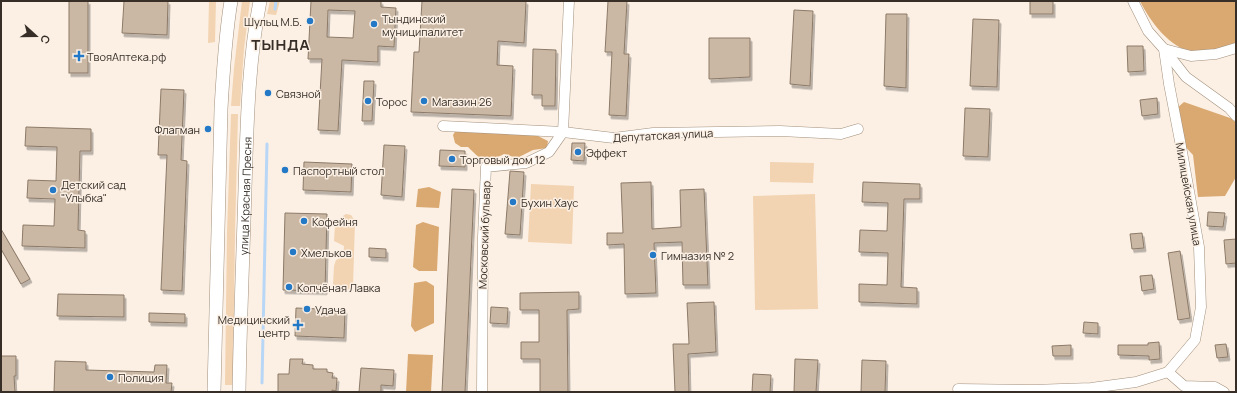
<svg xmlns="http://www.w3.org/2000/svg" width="1237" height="393" font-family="Manrope,sans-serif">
<defs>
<filter id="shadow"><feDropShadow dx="2" dy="3.5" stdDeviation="0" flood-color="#0004"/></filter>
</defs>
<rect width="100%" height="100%" fill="#fcf0e4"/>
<!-- green -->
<g fill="#f2d3b2">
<polygon points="209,1 216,1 215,42 208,43"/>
<polygon points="242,1 250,1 244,49 240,106 231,106 234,68"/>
<polygon points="270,1 280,1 276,15 267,14"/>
<polygon points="231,114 238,114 235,234 233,385 225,385 227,233"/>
<polygon points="770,162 814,163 813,183 770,182"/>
<polygon points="531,184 574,186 572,244 528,242"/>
<polygon points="815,194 818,309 755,310 753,196"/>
<path d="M346,214L351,215L355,221L353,287C345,292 339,292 333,285L334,266L336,260L343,257L344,246L334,241L335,225L342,221L343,216Z"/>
</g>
<!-- forest -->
<g fill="#daa972">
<path d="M1140,1H1236V43C1225,47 1205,53 1194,52C1171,50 1149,20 1140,1Z"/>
<polygon points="1184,102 1233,119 1236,123 1236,177 1225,196 1198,197 1193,155 1180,141 1177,108"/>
<path d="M456,130L534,134L548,141L547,148L533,150L517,158L504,154C484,164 482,161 468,147H461L455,143L453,135Z"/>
<polygon points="429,187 441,192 439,208 416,207 418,189"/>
<polygon points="423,222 439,227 437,271 419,271 413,267 416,225"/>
<polygon points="426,281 434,286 434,323 415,332 411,326 414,283"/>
<polygon points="408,354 433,355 431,392 406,392"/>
</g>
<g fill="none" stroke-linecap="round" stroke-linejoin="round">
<!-- stream -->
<g stroke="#b8d6f6" stroke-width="3">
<polyline points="275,9 276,1"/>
<polyline points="262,383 267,144"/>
</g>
</g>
<!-- building -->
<g fill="#cab8a4" stroke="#8c7a68" fill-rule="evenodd" filter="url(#shadow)">
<rect x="69" y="1" width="19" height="72"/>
<polygon points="124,1 168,1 167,35 122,33"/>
<path d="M311,1H381V7L396,8L394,47L378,46V62L342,60L338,131L318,130L322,59H308ZM328,10L355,11L353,38L327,37Z"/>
<polygon points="422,1 526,1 524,43 498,41 497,65 513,66 511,116 411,112 414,52 419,52"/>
<polygon points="608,1 627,1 624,54 629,54 626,116 609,115 612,52 605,52"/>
<rect x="1030" y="1" width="23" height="13"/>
<polygon points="794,10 813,11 810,86 790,84"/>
<polygon points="886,14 907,14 906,88 884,86"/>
<polygon points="973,19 999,20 997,87 970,86"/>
<polygon points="709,38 750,38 750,77 709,79"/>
<polygon points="1127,46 1143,46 1144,71 1128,72"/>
<polygon points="533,49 556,50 555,106 542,106 542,95 532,95"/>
<polygon points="364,81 374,81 372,121 362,121"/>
<polygon points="161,89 184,90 181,160 187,161 182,291 161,290 167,155 158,155"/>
<polygon points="1157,98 1158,114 1142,116 1140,100"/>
<polygon points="965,108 990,109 988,157 963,156"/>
<polygon points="26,127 91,129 91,151 80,151 78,230 85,231 85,248 22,246 23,225 54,226 55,199 27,198 28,180 56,181 57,147 25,146"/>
<polygon points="572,143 585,143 584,161 571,160"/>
<polygon points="384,145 405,146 402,197 381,195"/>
<polygon points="440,150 465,151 465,167 439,166"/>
<polygon points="304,162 352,164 351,192 303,190"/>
<polygon points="510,171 524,172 520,235 505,234"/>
<polygon points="651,182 652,229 681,227 680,190 704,189 708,285 683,285 682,242 654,243 656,293 625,294 624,244 607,245 607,233 623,233 621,183"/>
<polygon points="863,182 920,184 920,199 904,199 901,287 917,288 917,304 859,302 859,284 887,285 888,253 859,252 860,230 887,231 888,203 862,202"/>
<polygon points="452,189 474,190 465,392 442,392"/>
<polygon points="1208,212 1225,213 1223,227 1207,226"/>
<polygon points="285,213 327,214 325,291 283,290"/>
<polygon points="1,229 30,279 21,284 1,249"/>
<polygon points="1142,233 1144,248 1132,249 1130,234"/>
<polygon points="1236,239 1236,263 1226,264 1224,240"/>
<polygon points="369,248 386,249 386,258 369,257"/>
<polygon points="1180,251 1190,318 1178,320 1168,253"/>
<polygon points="1152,275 1154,289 1142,291 1140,276"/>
<polygon points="579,292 579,309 567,310 568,392 540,392 540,359 521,359 521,342 539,342 539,310 520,310 520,293"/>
<polygon points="58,294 124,295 124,317 57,316"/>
<polygon points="714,302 716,352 688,354 689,392 675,392 673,344 689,344 687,303"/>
<polygon points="491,307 508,308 507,324 490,323"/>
<polygon points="296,308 345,310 344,338 295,336"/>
<polygon points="149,313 185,314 185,323 149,322"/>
<polygon points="1084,322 1098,323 1098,334 1083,333"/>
<polygon points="1159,342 1160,359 1149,360 1149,356 1118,355 1118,345 1148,345 1148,343"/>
<polygon points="1226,344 1228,357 1217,358 1215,345"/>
<polygon points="1071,345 1071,356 1053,356 1052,346"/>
<polygon points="1,356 16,356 16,376 14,376 15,392 1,392"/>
<polygon points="290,359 303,359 302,364 313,365 313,369 327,369 327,372 333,373 332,378 337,378 336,391 332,390 332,392 278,392 278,374 289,374"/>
<polygon points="795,359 818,360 816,392 794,392"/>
<polygon points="862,360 886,361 885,392 861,392"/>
<polygon points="55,361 86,362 86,370 154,372 155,365 167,365 166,383 172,383 171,392 54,392"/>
<polygon points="361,368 394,370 393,386 381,385 381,392 359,392"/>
<polygon points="753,374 771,375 770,392 752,392"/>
</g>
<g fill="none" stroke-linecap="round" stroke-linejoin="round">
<defs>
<g id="minor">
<polyline points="1133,1 1148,31 1164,49 1186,77 1229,108 1236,116"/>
<polyline points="1164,49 1191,56 1216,54 1236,48"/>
<polyline points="443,126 563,132 614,138 653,133 780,131 841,134 858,129"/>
<polyline points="1168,372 1184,386 1215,387 1224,392"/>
<polyline points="958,389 1032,390 1091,388 1136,382 1168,372 1195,340 1201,307 1199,247 1180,141 1169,84 1164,49"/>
<polyline points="482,392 483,237 486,167 526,163 549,152 563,132 569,1"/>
</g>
<g id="tertiary">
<path d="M214,392L221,109C223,73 225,37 231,1"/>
<path id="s1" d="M239,392C240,324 243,256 245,189C247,126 248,63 260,1"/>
</g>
</defs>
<!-- minor casing -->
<use href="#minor" stroke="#a2907d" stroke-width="11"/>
<!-- tertiary casing -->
<use href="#tertiary" stroke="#a2907d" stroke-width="14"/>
<!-- minor -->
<use href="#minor" stroke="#fff" stroke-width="10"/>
<!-- tertiary -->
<use href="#tertiary" stroke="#fff" stroke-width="13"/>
</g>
<!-- markers -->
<g fill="#2479c7" stroke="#fcf0e4" stroke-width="1.5">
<circle cx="310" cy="21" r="4"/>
<circle cx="374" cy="24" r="4"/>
<path d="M77 50h4v4h4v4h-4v4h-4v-4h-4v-4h4z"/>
<circle cx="268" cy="93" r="4"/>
<circle cx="368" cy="101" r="4"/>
<circle cx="424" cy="101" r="4"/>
<circle cx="208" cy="129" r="4"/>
<circle cx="578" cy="152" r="4"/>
<circle cx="452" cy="159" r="4"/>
<circle cx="285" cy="170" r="4"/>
<circle cx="53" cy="190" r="4"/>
<circle cx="513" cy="202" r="4"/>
<circle cx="304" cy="221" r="4"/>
<circle cx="293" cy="252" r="4"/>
<circle cx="653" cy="255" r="4"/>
<circle cx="289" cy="287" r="4"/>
<circle cx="307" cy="309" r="4"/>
<path d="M296 319h4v4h4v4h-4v4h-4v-4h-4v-4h4z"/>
<circle cx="110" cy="377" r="4"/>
</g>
<g text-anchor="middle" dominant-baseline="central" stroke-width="3" stroke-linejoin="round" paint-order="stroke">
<!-- poi labels -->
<g font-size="11" fill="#362e27" stroke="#fcf0e4" text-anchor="start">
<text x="382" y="18">Тындинский<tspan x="382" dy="13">муниципалитет</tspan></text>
<text x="302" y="21" text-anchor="end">Шульц М.Б.</text>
<text x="87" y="56">ТвояАптека.рф</text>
<text x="276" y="93">Связной</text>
<text x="376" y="101">Торос</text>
<text x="432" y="101">Магазин 26</text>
<text x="200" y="129" text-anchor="end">Флагман</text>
<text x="586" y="152">Эффект</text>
<text x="460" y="159">Торговый дом 12</text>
<text x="293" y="170">Паспортный стол</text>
<text x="61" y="184">Детский сад<tspan x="61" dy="13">"Улыбка"</tspan></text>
<text x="521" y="202">Бухин Хаус</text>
<text x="312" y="221">Кофейня</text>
<text x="301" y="252">Хмельков</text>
<text x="661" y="255">Гимназия № 2</text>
<text x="297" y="287">Копчёная Лавка</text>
<text x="315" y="309">Удача</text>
<text x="290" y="319" text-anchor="end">Медицинский<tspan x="290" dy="13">центр</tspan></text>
<text x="118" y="377">Полиция</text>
</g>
<!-- street labels -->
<g font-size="11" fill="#362e27" stroke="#fcf0e4">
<text transform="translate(663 135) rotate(-3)">Депутатская улица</text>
<text transform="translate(1189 194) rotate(80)">Милицейская улица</text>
<text stroke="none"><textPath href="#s1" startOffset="196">улица Красная Пресня</textPath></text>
<text transform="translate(484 235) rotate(-88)">Московский бульвар</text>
</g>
<!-- district labels -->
<g font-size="15" font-weight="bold" letter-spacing="1" fill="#362e27" stroke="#fcf0e4">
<text x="281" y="44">ТЫНДА</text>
</g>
</g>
<!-- border -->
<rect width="1237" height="393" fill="none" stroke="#362e27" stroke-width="4"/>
<!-- north arrow -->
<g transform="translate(36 36) rotate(111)" stroke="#fcf0e4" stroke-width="3" paint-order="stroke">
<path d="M0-3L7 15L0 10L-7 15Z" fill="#362e27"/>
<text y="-6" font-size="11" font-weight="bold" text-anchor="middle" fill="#362e27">С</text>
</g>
</svg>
